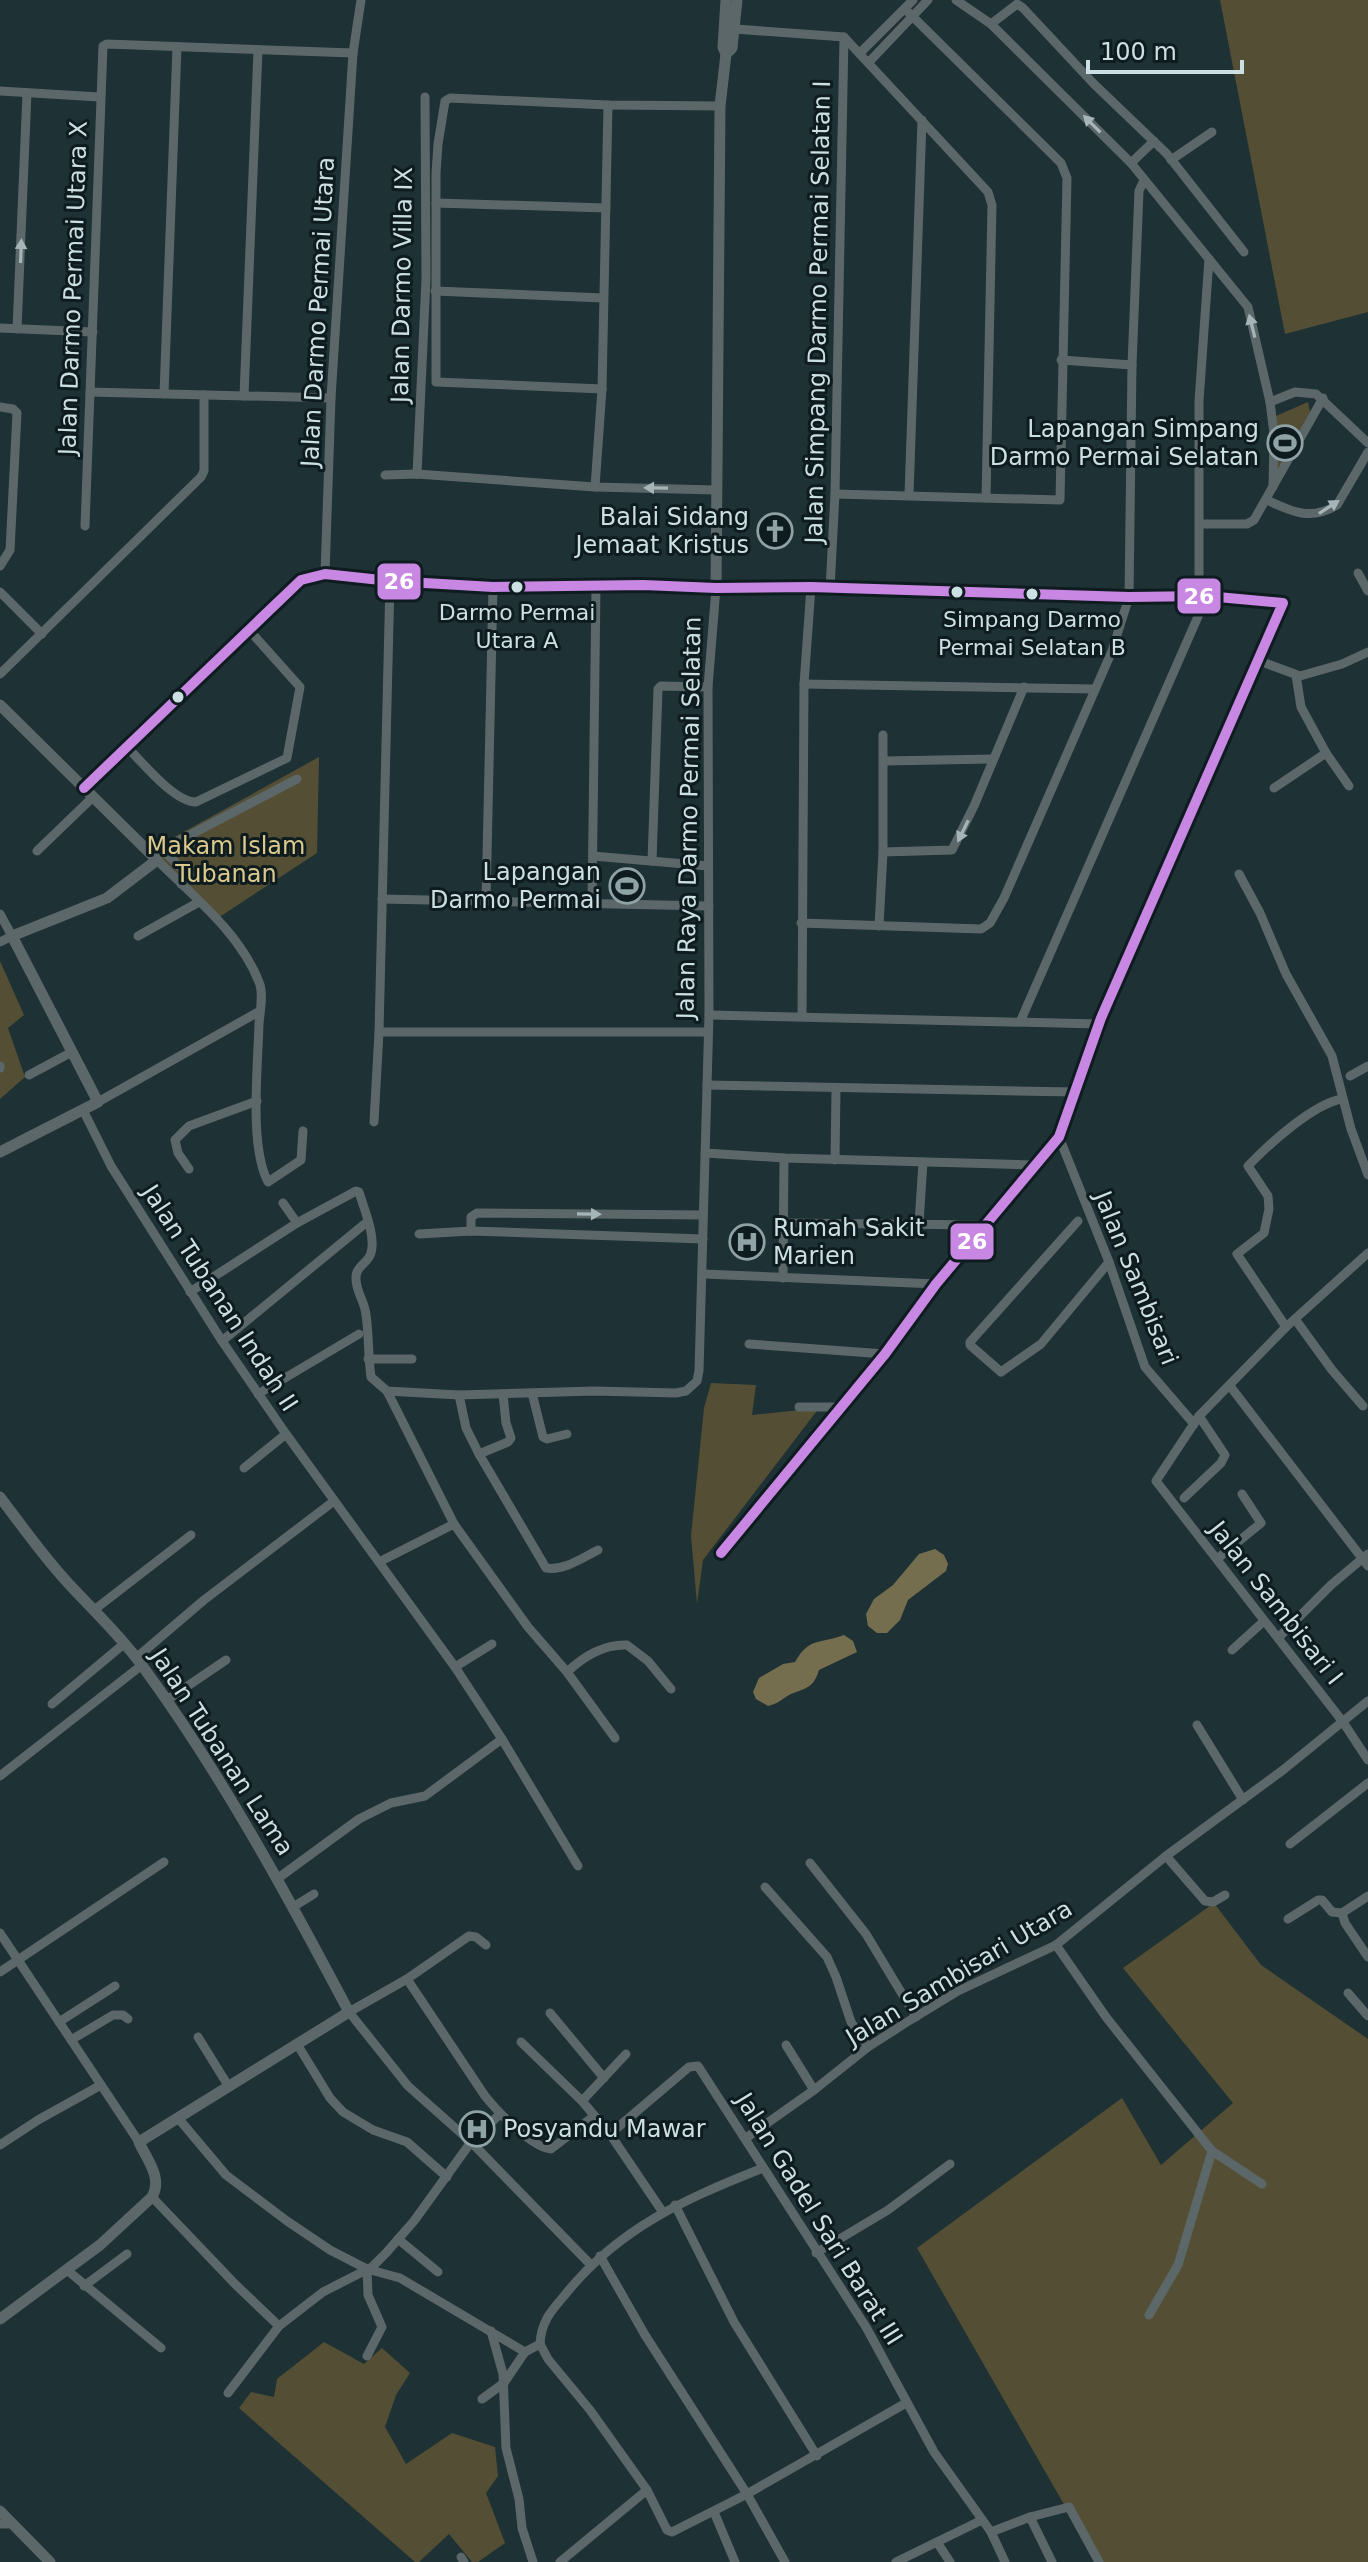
<svg xmlns="http://www.w3.org/2000/svg" width="1368" height="2562" font-family="'DejaVu Sans',sans-serif">
<rect width="100%" height="100%" fill="#1e3135"/>
<!-- green -->
<g fill="#544f34">
<polygon points="1220,0 1368,0 1368,312 1285,334"/>
<polygon points="1308,402 1310,412 1278,470 1276,416"/>
<polygon points="319,757 317,853 218,918 151,850"/>
<polygon points="620,870 636,871 634,901 618,901"/>
<polygon points="0,961 24,1015 8,1028 25,1077 0,1099"/>
<polygon points="711,1383 756,1385 752,1415 819,1408 703,1560 697,1604 691,1536 704,1408"/>
<polygon points="1214,1903 1261,1965 1368,2039 1368,2562 1097,2562 917,2248 1122,2098 1161,2165 1233,2103 1123,1968"/>
<polygon points="324,2342 364,2364 382,2348 410,2373 396,2395 385,2427 406,2464 452,2433 495,2447 498,2476 486,2493 505,2543 478,2562 472,2562 449,2534 419,2562 415,2562 239,2408 251,2392 274,2397 277,2379"/>
</g>
<!-- water -->
<g fill="#746d4e">
<polygon points="935,1549 944,1555 948,1564 946,1571 908,1600 900,1620 887,1633 877,1633 868,1626 866,1614 874,1599 893,1585 919,1554"/>
<path d="M844,1635L853,1641L857,1652L819,1670C814,1687 807,1688 791,1694C783,1698 778,1704 768,1706L756,1699L753,1692L759,1678L783,1664L795,1662C809,1637 820,1644 844,1635Z"/>
</g>
<g fill="none" stroke-linecap="round" stroke-linejoin="round">
<!-- minor -->
<g stroke="#5c6769" stroke-width="9">
<polyline points="956,0 991,24 1131,163 1248,307 1270,402 1274,434 1273,487"/>
<polyline points="991,24 1017,4 1023,8 1094,84 1167,154 1244,252"/>
<polyline points="735,29 844,37 988,192 992,205 986,498"/>
<polyline points="861,52 913,0"/>
<polyline points="870,61 928,0"/>
<polyline points="0,91 99,97"/>
<polyline points="1171,160 1212,132"/>
<polyline points="1131,163 1154,141"/>
<polyline points="436,203 606,208"/>
<polyline points="435,291 603,298"/>
<polyline points="0,328 93,332"/>
<polyline points="17,329 27,93"/>
<polyline points="1061,360 1132,365"/>
<polyline points="602,389 436,382 436,173 438,144 445,101 450,98 608,105 720,106"/>
<polyline points="90,392 331,398"/>
<polyline points="164,394 177,47"/>
<polyline points="244,396 258,50"/>
<polyline points="1270,402 1295,392 1316,394 1368,443"/>
<polyline points="0,407 13,409 17,413 10,550 0,566"/>
<polyline points="417,474 426,279 425,97"/>
<polyline points="385,475 417,474 595,487 716,490"/>
<polyline points="595,487 602,389 608,105"/>
<polyline points="835,494 1060,500 1067,178 1061,163 905,9"/>
<polyline points="909,495 922,120"/>
<path d="M1267,500C1292,512 1311,521 1337,505L1368,452"/>
<polyline points="1200,524 1247,524 1254,520 1323,398"/>
<polyline points="85,526 103,46 107,44 353,53"/>
<polyline points="1358,573 1368,591"/>
<polyline points="325,574 331,398 353,53 361,0"/>
<polyline points="830,589 835,494 844,37"/>
<polyline points="0,592 42,634"/>
<polyline points="1199,595 1199,401 1209,259"/>
<polyline points="1257,660 1300,676 1342,664 1368,652"/>
<polyline points="0,674 201,477 204,471 204,395"/>
<polyline points="1296,675 1301,707 1326,753 1349,786"/>
<polyline points="804,684 1094,689"/>
<path d="M127,747C143,763 174,802 196,802L287,758L300,687L249,630"/>
<polyline points="885,761 993,759"/>
<polyline points="1274,788 1326,753"/>
<polyline points="37,851 93,797"/>
<polyline points="883,852 952,850 974,806 1024,687"/>
<polyline points="593,856 708,866"/>
<path d="M157,860C193,896 240,933 259,982C264,993 260,1011 259,1024C258,1066 249,1146 268,1182L301,1160L303,1131"/>
<polyline points="652,861 658,689 661,686 708,687"/>
<polyline points="1239,874 1260,913 1286,974 1332,1056 1351,1129 1368,1175"/>
<polyline points="181,884 190,877 165,852 165,848 297,779"/>
<polyline points="382,899 709,906"/>
<polyline points="486,901 493,587"/>
<polyline points="592,904 596,586"/>
<polyline points="0,914 12,936 0,942"/>
<polyline points="801,923 981,929 990,923 1004,898 1112,651 1129,597 1132,365 1139,191 1144,180"/>
<polyline points="879,926 883,852 883,735"/>
<polyline points="138,936 199,902"/>
<polyline points="709,1015 1099,1024"/>
<polyline points="802,1016 804,684 811,587"/>
<polyline points="1020,1022 1207,596"/>
<polyline points="379,1032 708,1032"/>
<polyline points="0,1068 0,1066"/>
<polyline points="29,1075 72,1052"/>
<polyline points="1350,1076 1368,1066"/>
<polyline points="707,1085 1075,1092"/>
<polyline points="98,1102 260,1011"/>
<polyline points="83,1110 111,1166 222,1341 286,1434 455,1667 502,1739 578,1866"/>
<polyline points="374,1122 379,1032 390,581"/>
<polyline points="1059,1137 1109,1262 1145,1367 1194,1424"/>
<polyline points="705,1153 784,1158 1035,1165"/>
<polyline points="835,1160 836,1089"/>
<polyline points="189,1169 178,1153 175,1140 189,1126 257,1101"/>
<polyline points="283,1203 297,1223"/>
<polyline points="1078,1221 970,1342 970,1345 1001,1372 1041,1344 1109,1262"/>
<polyline points="781,1223 986,1225"/>
<polyline points="919,1223 923,1162"/>
<polyline points="471,1231 471,1217 477,1213 703,1215"/>
<polyline points="419,1234 471,1231 703,1239"/>
<polyline points="1368,1253 1286,1327 1199,1416 1156,1481 1343,1722 1368,1760"/>
<polyline points="704,1274 936,1284"/>
<polyline points="783,1278 784,1158"/>
<path d="M190,1292L297,1223L356,1191L359,1192C364,1209 376,1236 371,1253C368,1264 355,1266 356,1279C356,1292 365,1302 366,1315C369,1335 368,1356 371,1377L387,1391L459,1395L594,1391L676,1393L686,1391L697,1381L699,1371L709,1015L708,687L716,588C848,587 980,593 1112,597C1167,598 1227,590 1282,602L1281,611L1101,1018L1059,1137L936,1284L885,1354L721,1553"/>
<polyline points="1295,1319 1332,1370 1363,1406"/>
<path d="M1286,1327L1237,1254L1264,1233L1269,1209L1268,1196L1248,1166C1269,1144 1313,1104 1342,1099"/>
<polyline points="222,1341 367,1222"/>
<polyline points="749,1344 885,1354"/>
<polyline points="368,1359 412,1359"/>
<polyline points="1230,1386 1368,1566"/>
<polyline points="387,1391 454,1524 528,1627 567,1672 615,1738"/>
<polyline points="532,1393 543,1437 547,1439 567,1434"/>
<polyline points="258,1394 359,1334"/>
<path d="M459,1395L466,1428L479,1454L546,1568C564,1571 582,1558 598,1550"/>
<polyline points="799,1407 840,1407"/>
<polyline points="479,1454 508,1442 511,1438 506,1423 503,1394"/>
<polyline points="244,1468 286,1434"/>
<polyline points="1184,1498 1221,1463 1225,1455 1199,1416"/>
<polyline points="1217,1559 1261,1523 1242,1494"/>
<polyline points="379,1562 454,1524"/>
<polyline points="94,1610 191,1535"/>
<polyline points="1279,1637 1331,1585 1368,1554"/>
<polyline points="1232,1650 1264,1621"/>
<polyline points="136,1658 204,1600 334,1501"/>
<polyline points="455,1667 492,1644"/>
<path d="M567,1672C584,1656 603,1644 627,1645L648,1661L671,1689"/>
<polyline points="167,1700 226,1660"/>
<polyline points="52,1704 125,1643"/>
<polyline points="1197,1725 1243,1800"/>
<polyline points="0,1776 142,1665"/>
<polyline points="1290,1844 1368,1783"/>
<polyline points="1166,1856 1205,1901 1213,1902 1225,1895"/>
<polyline points="810,1863 866,1934 916,2017"/>
<polyline points="277,1879 359,1819 391,1803 425,1796 502,1739"/>
<polyline points="765,1887 827,1957 836,1977 851,2022 868,2047"/>
<polyline points="293,1907 314,1894"/>
<polyline points="1342,1913 1345,1923 1368,1957"/>
<polyline points="1288,1919 1318,1900 1322,1900 1332,1912 1342,1913 1368,1896"/>
<polyline points="0,1933 139,2142"/>
<polyline points="486,1945 476,1937 469,1936 407,1979 349,2012 408,2086 471,2142 590,2264"/>
<polyline points="1056,1945 1106,2017 1212,2151 1262,2184"/>
<polyline points="0,1972 164,1862"/>
<path d="M407,1979L485,2096C497,2111 532,2148 551,2149L594,2116"/>
<polyline points="1348,1993 1368,2016"/>
<polyline points="550,2013 604,2078"/>
<polyline points="59,2022 115,1986"/>
<polyline points="198,2037 229,2087"/>
<polyline points="71,2040 113,2015 123,2015 128,2019"/>
<polyline points="521,2042 582,2101 610,2134 662,2211"/>
<polyline points="297,2044 330,2098 343,2112 373,2130 407,2142 447,2177"/>
<polyline points="786,2045 814,2090"/>
<polyline points="582,2101 626,2054"/>
<polyline points="178,2118 226,2175 287,2221 330,2250 367,2269 400,2278 525,2352 540,2344"/>
<polyline points="610,2134 689,2067 698,2066 866,2327 934,2452 991,2532 1030,2517 1069,2507 1099,2562"/>
<polyline points="746,2138 814,2090 868,2047 907,2022 958,1991 1056,1945 1166,1856 1283,1770 1368,1701"/>
<polyline points="0,2145 38,2120 101,2085"/>
<polyline points="152,2197 236,2285 279,2326"/>
<polyline points="675,2205 734,2322 817,2456"/>
<polyline points="398,2239 438,2272"/>
<polyline points="816,2253 888,2210 950,2164"/>
<polyline points="600,2256 645,2335 747,2494 785,2562"/>
<polyline points="67,2270 161,2348"/>
<polyline points="84,2286 127,2254"/>
<polyline points="1149,2315 1178,2265 1212,2151"/>
<polyline points="491,2331 503,2374 506,2448 519,2499 522,2528 533,2562"/>
<polyline points="540,2344 548,2359 590,2410 647,2490 667,2530 672,2532 747,2494 906,2403"/>
<path d="M540,2344C541,2322 551,2311 564,2296C618,2228 685,2199 763,2168"/>
<polyline points="367,2356 382,2327 368,2295 367,2269"/>
<polyline points="228,2393 279,2326 323,2292 372,2267 386,2253 414,2221 471,2142 500,2114"/>
<polyline points="482,2399 504,2383 525,2352"/>
<polyline points="714,2512 735,2562"/>
<polyline points="1030,2517 1052,2562"/>
<polyline points="0,2524 13,2524"/>
<polyline points="991,2532 1005,2562"/>
<polyline points="937,2542 950,2562"/>
<polyline points="461,2557 464,2562"/>
<polyline points="560,2562 647,2490"/>
<polyline points="896,2562 982,2520"/>
</g>
<!-- tertiary -->
<g stroke="#5c6769" stroke-width="11">
<polyline points="726,0 723,47 726,54"/>
<polyline points="0,705 157,860 107,898 12,936 98,1102 0,1152"/>
<path d="M84,788L295,585C317,565 358,578 384,581C494,593 606,583 716,588L720,106L726,54L732,48L737,0"/>
<path d="M0,1497C22,1526 43,1556 68,1583C92,1609 119,1634 141,1664C221,1773 286,1893 349,2012L139,2142C147,2160 163,2178 152,2197L100,2245L0,2319"/>
<polyline points="0,2511 50,2562"/>
</g>
<defs>
<polyline id="bus-1" points="84,788 301,580 325,574 390,581 493,587 643,585 716,588 811,587 1129,597 1207,596 1283,603 1101,1018 1059,1137 936,1284 885,1354 721,1553"/>
</defs>
<!-- bus-1 casing -->
<use href="#bus-1" stroke="#0e1c1f" stroke-width="16"/>
<!-- bus-1 -->
<use href="#bus-1" stroke="#c787e3" stroke-width="10"/>
</g>
<!-- one-way arrows -->
<defs><path id="oneway-solid" d="M-6-.8H1V-3.2L6.5 0L1 3.2V.8H-6Z" transform="scale(2)"/></defs>
<g fill="#a5b5b8">
<use href="#oneway-solid" transform="translate(1092 124) rotate(-135)"/>
<use href="#oneway-solid" transform="translate(21 251) rotate(-88)"/>
<use href="#oneway-solid" transform="translate(1252 326) rotate(-104)"/>
<use href="#oneway-solid" transform="translate(656 488) rotate(-179)"/>
<use href="#oneway-solid" transform="translate(1329 507) rotate(-33)"/>
<use href="#oneway-solid" transform="translate(963 831) rotate(116)"/>
<use href="#oneway-solid" transform="translate(589 1214) rotate(1)"/>
</g>
<!-- icons -->
<defs>
<symbol id="stadium-ring" viewBox="-11 -11 22 22"><circle r="9.5" fill="#0e1c1f" stroke="#8fa2a6" stroke-width="1.5"/><path d="M0-5a6.5 5 0 1 0 0 10a6.5 5 0 1 0 0-10ZM-3.5-1.8h7v3.6h-7Z" fill="#8fa2a6"/></symbol>
<symbol id="church-ring" viewBox="-11 -11 22 22"><circle r="9.5" fill="#0e1c1f" stroke="#8fa2a6" stroke-width="1.5"/><path d="M-1.2-6h2.4v3.5h3.3v2.4h-3.3V6h-2.4V-.1h-3.3v-2.4h3.3Z" fill="#8fa2a6"/></symbol>
<symbol id="hospital-ring" viewBox="-11 -11 22 22"><circle r="9.5" fill="#0e1c1f" stroke="#8fa2a6" stroke-width="1.5"/><path d="M-5-5h3v3.5h4V-5h3V5h-3V1.5h-4V5h-3Z" fill="#8fa2a6"/></symbol>
</defs>
<g fill-rule="evenodd">
<use href="#stadium-ring" x="1265" y="423" width="40" height="40"/>
<use href="#church-ring" x="755" y="511" width="40" height="40"/>
<use href="#stadium-ring" x="607" y="866" width="40" height="40"/>
<use href="#hospital-ring" x="727" y="1222" width="40" height="40"/>
<use href="#hospital-ring" x="457" y="2109" width="40" height="40"/>
</g>
<!-- markers -->
<g fill="#ccdfe3" stroke="#0e1c1f" stroke-width="3">
<circle cx="517" cy="587" r="7"/>
<circle cx="957" cy="592" r="7"/>
<circle cx="1032" cy="594" r="7"/>
<circle cx="178" cy="697" r="7"/>
</g>
<g text-anchor="middle" dominant-baseline="central" stroke-width="6" stroke-linejoin="round" paint-order="stroke">
<!-- bus labels -->
<g font-size="22" fill="#ccdfe3" stroke="#0e1c1f">
<text x="517" y="612">Darmo Permai<tspan x="517" dy="28">Utara A</tspan></text>
<text x="1032" y="619">Simpang Darmo<tspan x="1032" dy="28">Permai Selatan B</tspan></text>
</g>
<!-- street labels -->
<g font-size="24" fill="#ccdfe3" stroke="#0e1c1f">
<text transform="translate(402 285) rotate(-89)">Jalan Darmo Villa IX</text>
<text transform="translate(73 288) rotate(-88)">Jalan Darmo Permai Utara X</text>
<text transform="translate(318 312) rotate(-87)">Jalan Darmo Permai Utara</text>
<text transform="translate(818 312) rotate(-89)">Jalan Simpang Darmo Permai Selatan I</text>
<text transform="translate(689 818) rotate(-89)">Jalan Raya Darmo Permai Selatan</text>
<text transform="translate(1136 1278) rotate(68)">Jalan Sambisari</text>
<text transform="translate(220 1298) rotate(57)">Jalan Tubanan Indah II</text>
<text transform="translate(1276 1603) rotate(52)">Jalan Sambisari I</text>
<text transform="translate(222 1752) rotate(57)">Jalan Tubanan Lama</text>
<text transform="translate(959 1973) rotate(-31)">Jalan Sambisari Utara</text>
<text transform="translate(819 2219) rotate(58)">Jalan Gadel Sari Barat III</text>
</g>
<!-- poi labels -->
<g font-size="24" fill="#ccdfe3" stroke="#0e1c1f" text-anchor="end">
<text x="1259" y="429">Lapangan Simpang<tspan x="1259" dy="28">Darmo Permai Selatan</tspan></text>
<text x="749" y="517">Balai Sidang<tspan x="749" dy="28">Jemaat Kristus</tspan></text>
<text x="601" y="872">Lapangan<tspan x="601" dy="28">Darmo Permai</tspan></text>
<text x="773" y="1228" text-anchor="start">Rumah Sakit<tspan x="773" dy="28">Marien</tspan></text>
<text x="503" y="2129" text-anchor="start">Posyandu Mawar</text>
</g>
<!-- park labels -->
<g font-size="24" fill="#dac88c" stroke="#0e1c1f">
<text x="226" y="846">Makam Islam<tspan x="226" dy="28">Tubanan</tspan></text>
</g>
</g>
<g stroke="#0e1c1f" stroke-width="3">
<rect x="376" y="562" width="46" height="39" rx="8" fill="#c787e3"/>
<rect x="1176" y="577" width="46" height="38" rx="8" fill="#c787e3"/>
<rect x="949" y="1222" width="46" height="39" rx="8" fill="#c787e3"/>
</g>
<g font-size="22" text-anchor="middle" font-weight="bold" fill="#fff">
<text x="399" y="589">26</text>
<text x="1199" y="604">26</text>
<text x="972" y="1249">26</text>
</g>
<!-- scale -->
<path d="M1088 60v12h154v-12" fill="none" stroke="#ccdfe3" stroke-width="4"/>
<text x="1100" y="60" font-size="24" fill="#ccdfe3" stroke="#0e1c1f" stroke-width="6" paint-order="stroke">100 m</text>
</svg>
